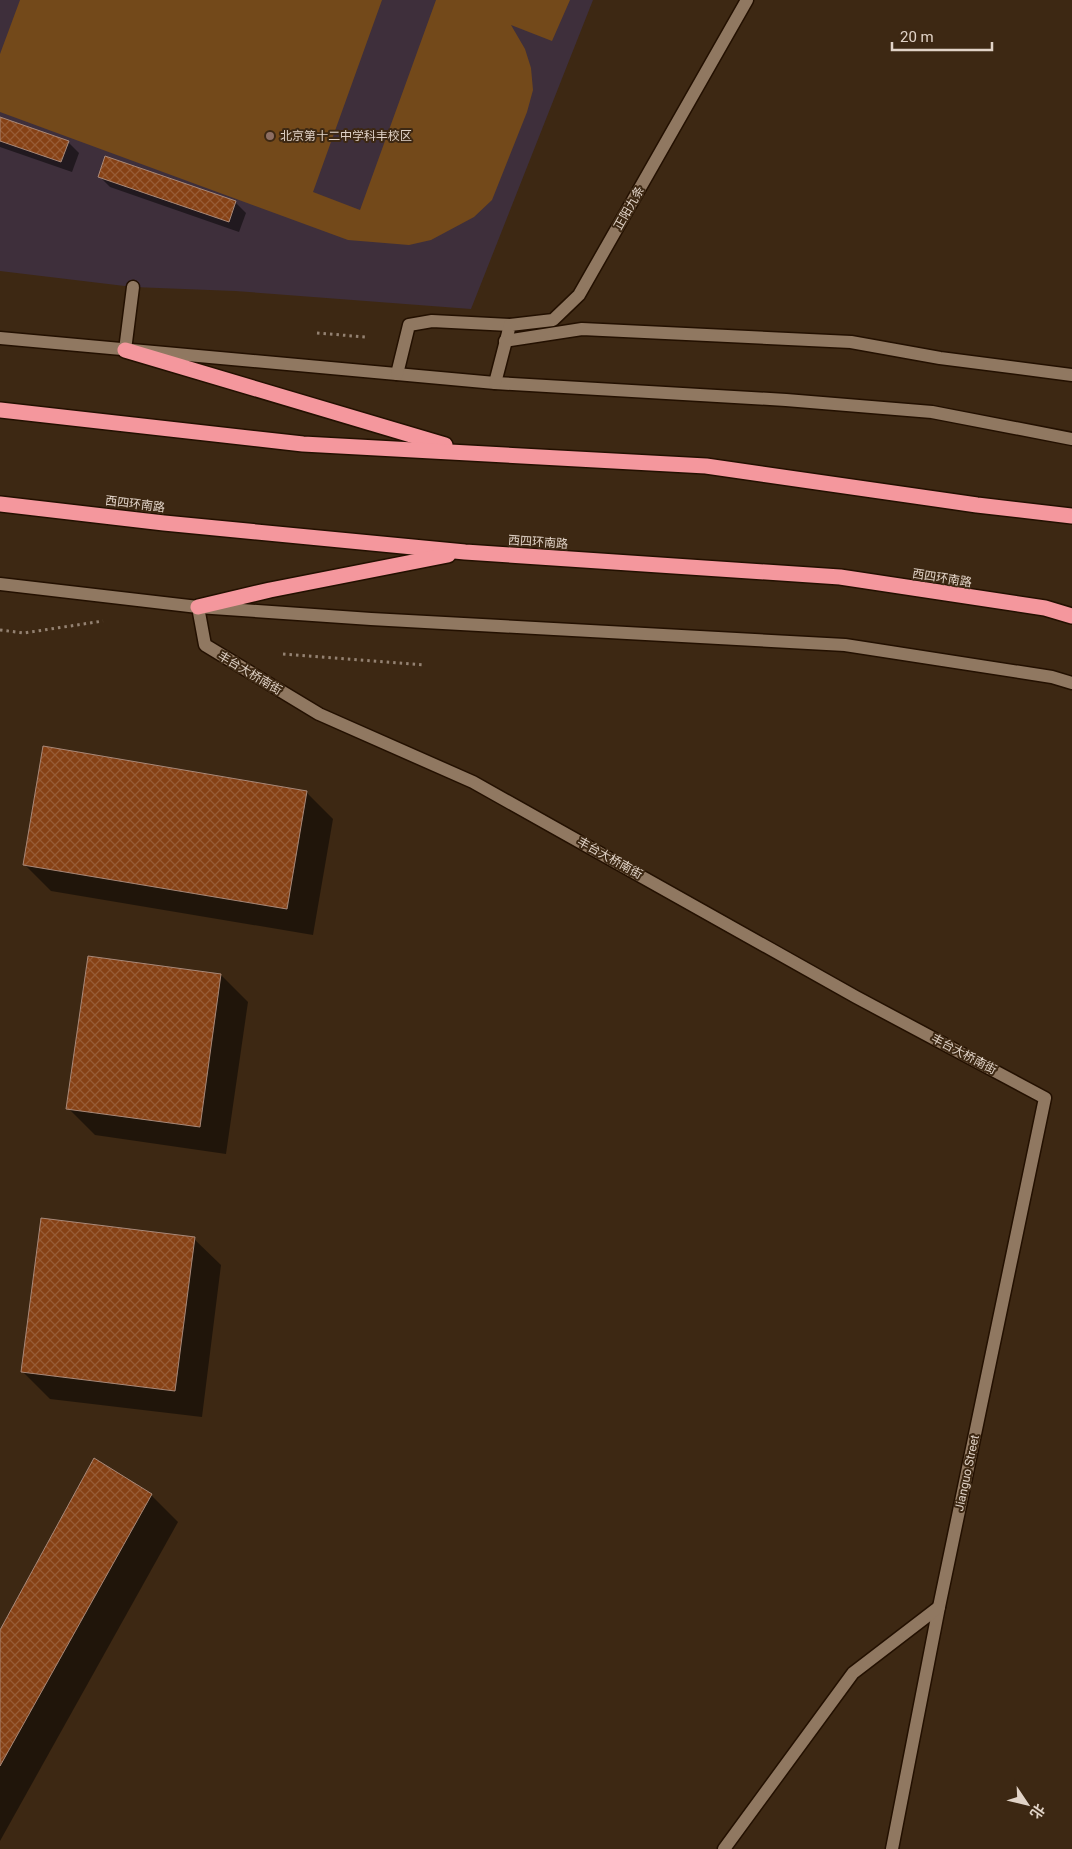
<svg xmlns="http://www.w3.org/2000/svg" width="1072" height="1849" font-family="Roboto,'Noto Sans SC',sans-serif">
<defs>
<pattern id="building-cross-hatch" width="8" height="8" patternUnits="userSpaceOnUse" patternTransform="scale(1.25)"><rect width="8" height="8" fill="#864115"/><path d="M0 0l8 8M0 8l8-8" fill="none" stroke="#975c36"/></pattern>
</defs>
<rect width="100%" height="100%" fill="#3d2813"/>
<!-- education -->
<polygon fill="#3e2f3b" points="0,0 593,0 471,309 235,291 133,287 0,271"/>
<!-- garden -->
<polygon fill="#73491a" points="20,0 382,0 313,192 360,210 436,0 570,0 552,41 511,25 525,49 531,68 533,90 527,112 492,200 474,217 431,240 409,245 348,240 0,112 0,54"/>
<!-- shadow -->
<g fill="#0007">
<polygon points="0,118 68,142 79,153 72,172 0,147"/>
<polygon points="99,176 235,202 246,213 239,232 110,187"/>
<polygon points="306,792 333,819 313,935 51,891 24,864"/>
<polygon points="221,975 248,1002 226,1154 95,1135 68,1108"/>
<polygon points="194,1239 221,1265 202,1417 50,1399 23,1372"/>
<polygon points="151,1495 178,1522 0,1841 0,1632"/>
</g>
<!-- building -->
<g fill="url(#building-cross-hatch)" stroke="#a88878">
<polygon points="0,117 69,141 61,162 0,141"/>
<polygon points="105,156 236,201 229,222 98,177"/>
<polygon points="43,746 307,791 287,909 23,865"/>
<polygon points="88,956 221,974 200,1127 66,1109"/>
<polygon points="41,1218 195,1237 175,1391 21,1372"/>
<polygon points="94,1458 152,1494 0,1766 0,1630"/>
</g>
<g fill="none" stroke-linecap="round" stroke-linejoin="round">
<defs>
<g id="minor">
<polyline points="0,338 495,383 786,400 932,412 1072,439"/>
<polyline points="505,341 582,329 851,342 940,358 1072,375"/>
<polyline points="125,350 133,287"/>
<polyline points="397,374 409,325 432,321 510,325"/>
<polyline points="495,383 510,325 553,320 579,295 747,0"/>
<polyline points="0,584 198,607 371,619 845,645 1052,677 1072,683"/>
<polyline points="198,607 205,645 319,714 473,782 856,997 1045,1098 939,1607 892,1849"/>
<polyline points="724,1849 853,1673 939,1607"/>
</g>
<g id="highway">
<polyline points="125,350 445,445"/>
<polyline points="0,410 303,444 706,466 977,505 1072,516"/>
<polyline points="0,504 164,523 465,552 840,577 1045,608 1072,616"/>
<polyline points="198,607 270,590 448,555"/>
</g>
</defs>
<!-- minor casing -->
<use href="#minor" stroke="#231000" stroke-width="15"/>
<!-- highway casing -->
<use href="#highway" stroke="#231000" stroke-width="18"/>
<!-- path -->
<g stroke="#948272" stroke-width="3" stroke-dasharray="2.5 4" stroke-linecap="butt">
<polyline points="317,333 365,337"/>
<polyline points="0,630 24,633 103,621"/>
<polyline points="283,654 424,665"/>
</g>
<!-- minor -->
<use href="#minor" stroke="#907861" stroke-width="12"/>
<!-- highway -->
<use href="#highway" stroke="#f4979d" stroke-width="15"/>
</g>
<!-- markers -->
<circle fill="#8d6e63" stroke="#3d2813" stroke-width="2" cx="270" cy="136" r="5"/>
<g text-anchor="middle" dominant-baseline="central" stroke-width="4" stroke-linejoin="round" paint-order="stroke">
<!-- poi labels -->
<g font-size="12" fill="#e1d3c7" stroke="#3d2813" text-anchor="start">
<text x="280" y="136">北京第十二中学科丰校区</text>
</g>
<!-- street labels -->
<g font-size="12" fill="#e1d3c7" stroke="#3d2813">
<text transform="translate(629 208) rotate(-60)">正阳九条</text>
<text transform="translate(135 504) rotate(7)">西四环南路</text>
<text transform="translate(538 542) rotate(4)">西四环南路</text>
<text transform="translate(942 578) rotate(9)">西四环南路</text>
<text transform="translate(250 673) rotate(31)">丰台大桥南街</text>
<text transform="translate(610 858) rotate(29)">丰台大桥南街</text>
<text transform="translate(964 1054) rotate(28)">丰台大桥南街</text>
<text transform="translate(967 1473) rotate(-78)">Jianguo Street</text>
</g>
</g>
<!-- north arrow -->
<g transform="translate(1027 1804) rotate(125)" stroke="#3d2813" stroke-width="4" paint-order="stroke">
<path d="M0-4L9 19L0 12L-9 19Z" fill="#e1d3c7"/>
<text y="-8" font-size="14" font-weight="bold" text-anchor="middle" fill="#e1d3c7">北</text>
</g>
<!-- scale -->
<path d="M892 42v8h100v-8" fill="none" stroke="#e1d3c7" stroke-width="2.5"/>
<text x="900" y="42" font-size="15" fill="#e1d3c7" stroke="#3d2813" stroke-width="4" paint-order="stroke">20 m</text>
</svg>
